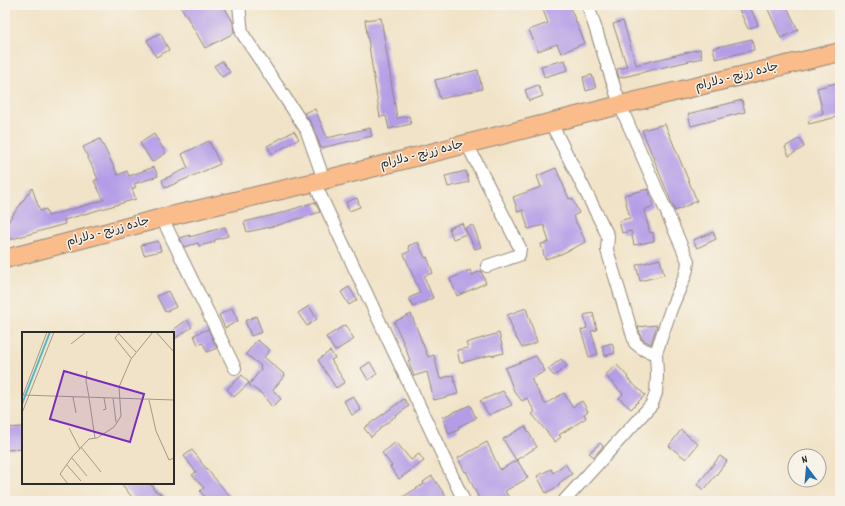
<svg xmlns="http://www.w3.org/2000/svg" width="845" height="506" font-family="Dekko,'Playpen Sans Arabic',sans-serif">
<rect width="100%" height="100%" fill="#f7f3e8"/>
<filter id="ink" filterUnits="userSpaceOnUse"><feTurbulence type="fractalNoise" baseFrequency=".025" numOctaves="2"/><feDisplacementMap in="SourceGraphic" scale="8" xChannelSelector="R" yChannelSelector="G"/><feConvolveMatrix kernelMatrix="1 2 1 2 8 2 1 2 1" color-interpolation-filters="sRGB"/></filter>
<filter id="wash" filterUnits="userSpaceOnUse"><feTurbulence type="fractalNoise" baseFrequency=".012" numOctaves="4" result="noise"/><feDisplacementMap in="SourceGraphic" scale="16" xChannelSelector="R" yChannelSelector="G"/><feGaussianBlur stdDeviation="0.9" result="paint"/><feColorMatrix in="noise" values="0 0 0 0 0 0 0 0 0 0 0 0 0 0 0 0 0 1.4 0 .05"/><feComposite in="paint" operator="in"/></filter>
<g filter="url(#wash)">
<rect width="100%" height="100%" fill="#f1e3c7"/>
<g id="blocks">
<!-- building -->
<g fill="#b49ce7">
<polygon points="180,5 223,5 233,22 234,33 205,48"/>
<polygon points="541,5 569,5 585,43 561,53 557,44 538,51 529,30 548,23"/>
<polygon points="737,5 749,5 758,25 748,29"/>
<polygon points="766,5 786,5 798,30 781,38"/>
<polygon points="381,18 397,118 409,116 411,124 389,129 386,116 380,117 365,20"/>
<polygon points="623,21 636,65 700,49 702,58 619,78 617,69 627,67 613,24"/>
<polygon points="160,33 169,50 156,57 147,40"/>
<polygon points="752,39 754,50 716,59 713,48"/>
<polygon points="565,60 568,70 544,77 541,66"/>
<polygon points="222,61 230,72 222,77 214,66"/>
<polygon points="478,70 482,89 440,99 435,80"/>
<polygon points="592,75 596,88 586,91 583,77"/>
<polygon points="840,82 840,116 809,124 808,121 823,113 817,88"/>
<polygon points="538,85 543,96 529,101 525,90"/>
<polygon points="742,100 745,112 691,126 688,114"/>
<polygon points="315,109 327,138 370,128 372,136 321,148 313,126 304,113"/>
<polygon points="665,124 697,201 675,211 642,130"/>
<polygon points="294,131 299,139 272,154 267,146"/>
<polygon points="154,134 166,153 152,162 140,143"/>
<polygon points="800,138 804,147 789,156 785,147"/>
<polygon points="100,139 118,175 127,171 129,176 154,167 158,176 134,184 136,187 132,189 136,199 64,220 65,224 5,241 5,226 32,188 40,211 46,209 48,216 104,200 94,181 98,179 83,147"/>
<polygon points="209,141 220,164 165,188 162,180 188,168 182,154"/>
<polygon points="556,168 569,199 572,198 579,213 573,216 586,242 561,254 545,259 541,244 549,242 544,225 528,229 523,210 518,212 513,197 541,187 537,176"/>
<polygon points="466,171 469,182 448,187 445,176"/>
<polygon points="648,189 653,206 644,210 650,233 653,232 654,241 634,245 631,231 622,233 619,221 630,218 624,195"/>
<polygon points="357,198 360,207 349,211 346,202"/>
<polygon points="315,202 320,212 275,226 247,232 244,222 278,214"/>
<polygon points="462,223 466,234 453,239 449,228"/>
<polygon points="473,225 481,247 475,249 465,228"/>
<polygon points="225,227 228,236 214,240 215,242 199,246 198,243 184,247 180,238 190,235 190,237"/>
<polygon points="713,232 716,239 697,248 693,240"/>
<polygon points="158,241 161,251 144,255 141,245"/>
<polygon points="418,242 425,258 427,257 433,273 424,276 433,298 413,307 409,298 420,293 404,254 410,251 408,246"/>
<polygon points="660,259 664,275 640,281 636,265"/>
<polygon points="470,270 472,275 481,271 486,283 457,296 450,279"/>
<polygon points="349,287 357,300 349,305 341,292"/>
<polygon points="168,291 176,307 165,312 157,296"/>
<polygon points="309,306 317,319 307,326 298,313"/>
<polygon points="232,308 238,321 225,328 219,315"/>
<polygon points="526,308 537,342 522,348 512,330 513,329 507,315"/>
<polygon points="593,313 597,330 591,331 598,354 589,357 581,330 587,328 584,315"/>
<polygon points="411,314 428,357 434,355 440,379 453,375 458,394 434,400 427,372 414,376 408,361 410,360 401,337 394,322"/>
<polygon points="256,316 262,332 251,336 245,321"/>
<polygon points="187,320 192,327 173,340 173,330"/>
<polygon points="345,325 354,339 335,351 326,337"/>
<polygon points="657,325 651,344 642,339 638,327"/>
<polygon points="208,329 217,348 207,352 203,343 198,345 194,335"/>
<polygon points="499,333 504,353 491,356 491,355 460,363 457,350 468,348 466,343"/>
<polygon points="257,340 270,350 264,357 285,375 273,390 281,399 272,407 263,395 249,385 261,369 260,367 261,366 246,354"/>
<polygon points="612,343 615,353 605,356 602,346"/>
<polygon points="330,351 335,358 331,360 345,382 336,388 318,360"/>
<polygon points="536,356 545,371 531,379 545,404 564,393 572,407 582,401 588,411 584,414 586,418 559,435 561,437 555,442 532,414 535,412 527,398 522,401 514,391 505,368"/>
<polygon points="561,359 567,366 554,376 548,369"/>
<polygon points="370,362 377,374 368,380 361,368"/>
<polygon points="617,365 628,377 627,378 645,395 631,409 619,398 623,394 605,375"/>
<polygon points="242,375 249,383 234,397 227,389"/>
<polygon points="503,391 512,405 489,415 480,401"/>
<polygon points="353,396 361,410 352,415 344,401"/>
<polygon points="404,399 409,406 380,428 380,429 371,437 364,428"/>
<polygon points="470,405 476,418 458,427 459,430 449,434 443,417"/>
<polygon points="525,426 537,447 516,460 503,439"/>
<polygon points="23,427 23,449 5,450 5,428"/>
<polygon points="681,430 698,444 686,459 669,446"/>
<polygon points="396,442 411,460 419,454 424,461 399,479 390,467 392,466 382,453"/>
<polygon points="487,442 500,470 517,460 528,478 505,491 511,501 480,501 466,471 465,472 458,458"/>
<polygon points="600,443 603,446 594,457 589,453"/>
<polygon points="192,450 201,461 200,461 234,501 208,501 200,491 204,488 192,475 196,472 184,456"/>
<polygon points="720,456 727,461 704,490 697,485"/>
<polygon points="565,464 572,474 559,483 560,485 546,493 537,476 551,469 553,473"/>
<polygon points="432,476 449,501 396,501 424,484 423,482"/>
<polygon points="121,483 148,483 154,487 153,489 172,501 135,501"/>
</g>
</g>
</g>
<g filter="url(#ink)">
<use href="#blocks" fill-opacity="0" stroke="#8e8779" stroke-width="1"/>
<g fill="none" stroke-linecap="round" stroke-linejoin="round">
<defs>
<g id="minor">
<polyline points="239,5 242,33 306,129 324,180"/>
<path d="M551,123L608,236L607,250L635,343C642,349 647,352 656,353"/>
<polyline points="467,144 520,248 519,255 487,266"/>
<polyline points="314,182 464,501"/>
<polyline points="162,218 235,368"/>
<polyline points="564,501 652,404 656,393 657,375 656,353 671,309 685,276 687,269 688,261 620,105 588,5"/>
</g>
<polyline id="highway" points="5,259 162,218 324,180 620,105 840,52"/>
</defs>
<!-- minor casing -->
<use href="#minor" stroke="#8e8779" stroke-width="14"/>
<!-- highway casing -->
<use href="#highway" stroke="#8e8779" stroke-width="20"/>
<!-- minor -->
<use href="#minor" stroke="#fff" stroke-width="12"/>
<!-- highway -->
<use href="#highway" stroke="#fabc8b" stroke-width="18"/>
</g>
</g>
<g text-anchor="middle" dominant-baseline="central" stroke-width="3" stroke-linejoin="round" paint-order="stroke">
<!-- street labels -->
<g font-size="12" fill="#2b2b2b" stroke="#f7f3e8">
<text transform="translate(737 77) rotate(-14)">جاده زرنج - دلارام</text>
<text transform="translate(422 155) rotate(-14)">جاده زرنج - دلارام</text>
<text transform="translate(108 232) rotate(-15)">جاده زرنج - دلارام</text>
</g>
</g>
<!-- overview -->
<g transform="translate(22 332)">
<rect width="152" height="152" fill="#f1e3c7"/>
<path fill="none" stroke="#4db9c8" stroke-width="2" d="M0,72L28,0"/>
<path fill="none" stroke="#a29989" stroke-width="1" d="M98,0L93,6L109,26M134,0L152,20M97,2L114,20M49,12L64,0M65,39L64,49L67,65M0,63L152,68M51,65L54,81M0,66L25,0M67,66L73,106M91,66L94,90M127,68L134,99L147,128L152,126M81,78L84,77L82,66M0,81L32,0M47,96L58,117M59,115L79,140M50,126L65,144M45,133L59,149M46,152L38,142L50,125L67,107L75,106L92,95L99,84L97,55L109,27L131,0"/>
<path fill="#7b2cbf" fill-opacity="0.15" stroke="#7b2cbf" stroke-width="2" d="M42,39L122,62L108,110L28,87Z"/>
<rect width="152" height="152" fill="none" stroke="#2b2b2b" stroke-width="2"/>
</g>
<!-- margin -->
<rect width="845" height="506" fill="none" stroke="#f7f3e8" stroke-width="20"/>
<!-- north arrow -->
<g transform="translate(807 468) rotate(344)"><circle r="19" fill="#f7f3e8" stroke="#a5a39c"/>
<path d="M0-3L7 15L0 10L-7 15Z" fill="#1f6fb2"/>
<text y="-6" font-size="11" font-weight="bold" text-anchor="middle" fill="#2b2b2b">N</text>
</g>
</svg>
